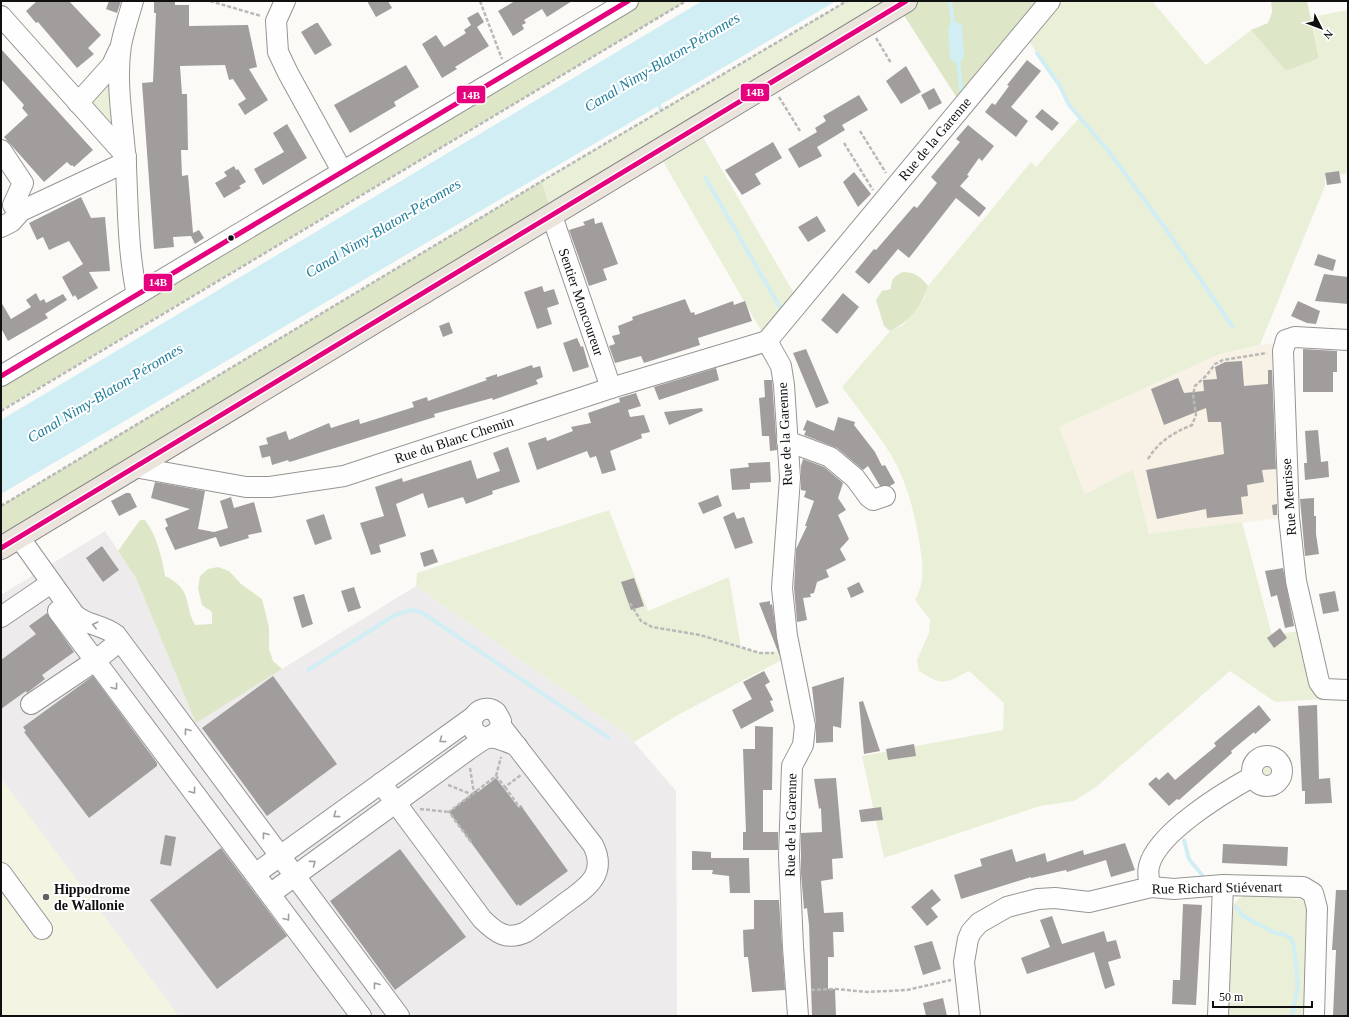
<svg xmlns="http://www.w3.org/2000/svg" width="1349" height="1017" font-family="Georgia,serif">
<rect width="100%" height="100%" fill="#fcfaf7"/>
<!-- industrial -->
<polygon fill="#eeebed" points="105,531 136,578 196,722 416,586 628,735 676,791 677,1016 1,1016 1,595"/>
<!-- farmland -->
<polygon fill="#f7f2e5" points="1286,340 1289,517 1149,534 1133,469 1085,494 1059,427 1220,354"/>
<!-- green -->
<g fill="#eaf0d8">
<polygon points="847,1 906,1 697,127 799,302 767,341 657,151 552,216 542,181"/>
<path d="M1050,1H1152L1206,65L1251,30L1286,71L1319,57L1311,17L1348,10V168L1346,174L1325,175V186L1260,345L1220,354L1059,427L1085,494L1133,469L1149,534L1242,522L1272,635L1306,630L1337,698L1275,702L1230,671L1096,787L1074,801L1040,806L884,858L862,756L1003,730L1004,703L969,671C946,683 943,687 919,671L917,660L929,633L930,620L915,600C925,582 923,567 920,547C915,511 905,474 884,444C871,425 856,406 842,387L890,331L903,325L924,298L928,286L1031,162L1036,167L1079,118L1069,105L1060,86L1023,33Z"/>
<polygon points="107,70 125,142 78,103"/>
<polygon points="609,510 648,611 729,577 741,648 760,653 790,650 791,655 678,715 634,742 628,735 416,586 417,573"/>
<circle cx="1267" cy="771" r="11"/>
<polygon points="1247,894 1300,899 1310,906 1305,1016 1227,1016 1230,910 1238,899"/>
</g>
<!-- forest -->
<g fill="#dde7c7">
<polygon points="628,1 686,1 1,410 1,376"/>
<polygon points="906,1 1050,1 962,106 898,6"/>
<polygon points="1271,1 1307,1 1319,58 1286,71 1251,30 1268,23 1272,12"/>
<polygon points="542,181 552,216 1,536 1,506"/>
<path d="M903,272C915,272 921,277 928,286C922,306 908,323 890,331L884,326L876,300L882,291L891,289C891,279 894,276 903,272Z"/>
<path d="M140,520H145C157,536 162,557 165,576C193,590 183,602 195,625L212,624V612L202,605L198,588L200,576L208,569L218,567L229,571L241,584L262,599L269,627V649L273,661L282,669L196,723L136,578L118,551Z"/>
</g>
<!-- pitch -->
<polygon fill="#f3f4e2" points="1,778 179,1016 1,1016"/>
<!-- water -->
<g fill="#d0eef4">
<polygon points="702,1 836,1 1,494 1,420"/>
<polygon points="953,20 962,25 964,56 959,65 950,59 948,28"/>
</g>
<g fill="none" stroke-linecap="round" stroke-linejoin="round">
<!-- stream -->
<g stroke="#d0eef4" stroke-width="4">
<polyline points="950,1 953,25"/>
<polyline points="1037,53 1060,86 1069,105 1107,149 1168,232 1232,326"/>
<polyline points="958,61 962,96"/>
<polyline points="657,101 661,110"/>
<polyline points="705,177 778,304 784,311"/>
<polyline points="308,670 395,615 412,610 421,612 609,738"/>
<polyline points="1184,840 1189,859 1202,875"/>
<polyline points="1236,907 1243,916 1275,933 1283,934 1291,938 1294,946 1298,986 1292,1016"/>
</g>
</g>
<!-- building -->
<g fill="#a09d9c">
<polygon points="37,1 69,1 101,35 88,48 94,54 77,68 38,22 36,23 26,11"/>
<polygon points="109,1 121,1 117,13 106,9"/>
<polygon points="154,1 175,1 175,5 189,5 189,26 248,25 257,67 249,69 268,100 245,115 238,104 246,99 233,79 229,80 225,65 180,66 182,94 187,94 188,150 181,150 182,176 188,175 193,233 199,230 204,238 195,244 191,236 173,237 174,247 154,249 142,83 153,82 156,13 154,13"/>
<polygon points="367,1 388,1 392,8 376,17"/>
<polygon points="515,1 572,1 547,17 542,9 524,20 526,23 522,25 524,29 513,36 498,11"/>
<polygon points="478,12 484,22 477,27 489,46 455,67 457,69 442,78 422,44 436,35 444,47 466,33 464,30 471,25 467,18"/>
<polygon points="316,23 318,23 332,45 315,55 301,32"/>
<polygon points="1,49 93,150 74,167 72,165 71,166 67,162 44,182 4,137 28,115 22,108 24,105 1,79"/>
<polygon points="1027,60 1041,71 1011,107 1028,121 1016,137 985,112 992,103 995,105 1009,86 1007,85"/>
<polygon points="406,65 419,87 394,102 396,106 350,133 334,105"/>
<polygon points="906,66 921,92 901,104 886,81"/>
<polygon points="934,88 942,103 929,110 921,95"/>
<polygon points="859,95 868,110 842,125 845,130 817,147 822,156 799,168 788,149 817,132 815,128 826,121 823,116"/>
<polygon points="1042,109 1059,123 1052,131 1035,117"/>
<polygon points="287,124 307,158 263,185 254,169 284,152 273,133"/>
<polygon points="968,125 994,146 982,161 979,158 967,175 969,176 960,186 986,208 979,217 956,198 909,258 898,249 869,284 855,272 874,249 876,250 914,206 917,208 937,183 931,177 960,142 956,139"/>
<polygon points="773,142 782,158 755,174 761,184 742,195 725,170"/>
<polygon points="234,166 236,170 238,169 246,182 239,186 241,188 224,198 215,183 227,176 224,172"/>
<polygon points="1339,171 1341,183 1327,185 1325,173"/>
<polygon points="854,172 871,194 858,207 843,182"/>
<polygon points="81,197 91,218 105,217 110,271 89,272 98,288 78,300 75,295 73,297 62,277 83,264 69,241 49,250 43,237 37,240 29,223"/>
<polygon points="817,216 826,231 808,242 798,227"/>
<polygon points="594,218 595,224 602,222 618,264 603,269 607,280 589,286 569,230 585,225 583,222"/>
<polygon points="1318,254 1336,260 1333,271 1314,265"/>
<polygon points="1324,274 1348,277 1348,304 1315,301"/>
<polygon points="542,286 544,292 554,289 559,304 547,308 552,324 537,329 524,292"/>
<polygon points="36,293 40,301 44,299 46,303 63,294 67,300 45,314 48,318 8,341 1,328 1,302 11,319 31,307 26,300"/>
<polygon points="843,293 859,307 837,334 821,320"/>
<polygon points="685,299 691,313 694,312 695,315 733,301 734,305 745,301 752,321 698,338 700,345 644,363 641,356 615,363 609,346 615,344 612,336 620,334 618,326 633,320 632,317"/>
<polygon points="1298,301 1320,311 1316,324 1307,323 1291,316"/>
<polygon points="449,322 453,333 443,337 439,326"/>
<polygon points="577,338 581,347 583,346 589,367 573,372 563,343"/>
<polygon points="806,349 829,403 816,408 793,353"/>
<polygon points="1303,349 1337,351 1337,372 1333,372 1333,392 1303,392"/>
<polygon points="1242,361 1244,386 1268,384 1268,370 1272,370 1276,469 1262,470 1264,482 1247,485 1248,496 1241,497 1243,514 1207,518 1206,509 1157,519 1146,470 1224,454 1221,422 1208,422 1206,408 1164,425 1151,389 1178,378 1184,393 1204,391 1203,380 1217,379 1215,367 1225,362"/>
<polygon points="532,365 533,368 540,366 543,377 536,380 538,384 493,400 492,398 434,414 435,417 293,461 289,462 288,460 272,465 270,456 262,458 259,446 268,444 266,438 286,431 289,440 329,423 331,428 359,419 360,424 414,407 412,402 427,397 428,401 487,380 485,378 497,374 497,377"/>
<polygon points="716,368 719,380 659,400 654,387"/>
<polygon points="764,380 772,380 777,450 770,451 769,436 762,436 759,398 765,397"/>
<polygon points="636,393 641,406 628,410 630,417 644,415 650,432 641,434 642,438 610,451 616,470 602,474 596,456 590,458 587,451 537,470 528,443 546,437 547,441 573,431 571,427 591,423 588,413 620,402 619,398"/>
<polygon points="702,408 703,411 669,425 664,412"/>
<polygon points="838,417 855,422 854,425 875,452 882,466 885,465 895,483 890,486 880,486 868,466 863,470 837,448 804,435 806,431 803,430 807,420 834,431"/>
<polygon points="1318,430 1321,462 1328,461 1329,477 1305,480 1304,463 1307,463 1305,431"/>
<polygon points="508,447 520,482 492,491 493,494 466,504 463,497 428,508 423,493 396,504 406,536 379,545 381,552 371,555 360,523 384,516 375,487 402,478 403,482 471,460 477,479 500,471 493,453"/>
<polygon points="803,459 824,467 843,483 838,498 846,510 838,515 849,539 840,549 846,560 826,570 829,577 817,582 814,593 810,594 811,597 803,598 807,620 797,622 794,588 796,549 807,526 805,526 814,501 804,497 806,491 801,490 801,466"/>
<polygon points="770,462 771,482 750,483 750,489 732,490 730,469 749,467 748,463"/>
<polygon points="155,482 205,491 198,529 214,532 228,528 220,501 231,497 234,508 254,502 262,532 248,535 249,538 220,547 216,537 175,550 165,528 168,526 165,519 190,509 151,498"/>
<polygon points="126,493 130,493 137,507 119,516 111,501"/>
<polygon points="718,495 722,506 703,514 698,503"/>
<polygon points="1314,498 1314,516 1316,516 1316,534 1319,554 1305,556 1300,499"/>
<polygon points="1277,504 1277,515 1273,515 1272,505"/>
<polygon points="734,512 737,519 744,517 753,543 735,549 723,517"/>
<polygon points="324,514 332,539 315,545 306,520"/>
<polygon points="102,546 119,570 103,582 86,558"/>
<polygon points="433,549 438,562 424,567 420,553"/>
<polygon points="1283,568 1294,626 1285,628 1277,595 1271,597 1265,571"/>
<polygon points="634,578 644,606 631,610 621,582"/>
<polygon points="859,582 864,592 851,598 847,588"/>
<polygon points="354,587 361,608 348,612 341,591"/>
<polygon points="1335,591 1339,611 1323,614 1319,594"/>
<polygon points="304,594 313,624 302,628 293,597"/>
<polygon points="770,601 770,605 772,604 780,657 759,603"/>
<polygon points="47,613 74,652 42,675 45,679 27,693 26,691 1,709 1,660 36,634 29,626"/>
<polygon points="1280,628 1287,638 1274,648 1267,638"/>
<polygon points="764,671 770,682 765,685 773,700 770,701 774,711 741,729 732,710 752,699 743,682"/>
<polygon points="93,676 157,763 157,766 89,818 24,732 26,731 23,727"/>
<polygon points="273,676 337,764 267,816 202,728"/>
<polygon points="844,677 841,728 833,726 833,742 816,743 816,724 812,687"/>
<polygon points="863,701 880,751 864,754 859,702"/>
<polygon points="1259,705 1271,720 1255,734 1254,732 1231,751 1232,753 1179,800 1177,799 1169,806 1148,784 1156,777 1159,780 1168,772 1175,780 1216,746 1214,743"/>
<polygon points="1317,705 1319,779 1330,778 1332,803 1305,804 1305,791 1302,791 1298,706"/>
<polygon points="755,726 773,727 772,790 763,790 763,832 778,832 778,850 743,850 743,832 746,832 743,749 755,749"/>
<polygon points="914,744 916,756 888,760 886,749"/>
<polygon points="496,778 518,807 521,805 524,810 568,871 520,906 518,904 517,906 449,812 476,790 478,792"/>
<polygon points="836,778 843,858 832,859 833,879 821,881 824,913 843,912 844,932 833,932 834,957 828,957 828,989 835,989 836,1016 812,1016 809,925 807,908 804,909 801,873 801,833 822,832 821,808 819,809 814,779"/>
<polygon points="881,807 883,820 861,822 859,810"/>
<polygon points="165,835 176,837 171,866 160,864"/>
<polygon points="1125,843 1135,870 1111,877 1106,860 1067,872 1066,870 1031,878 1031,877 961,899 954,875 982,866 980,859 1012,849 1016,862 1045,853 1047,862 1083,850 1084,855"/>
<polygon points="1223,844 1288,847 1287,866 1222,863"/>
<polygon points="221,848 287,936 217,989 150,900"/>
<polygon points="400,849 466,937 395,990 330,901"/>
<polygon points="692,851 711,852 711,858 749,858 750,893 730,893 729,876 712,874 713,870 692,870"/>
<polygon points="932,889 941,900 931,908 938,917 927,926 911,907"/>
<polygon points="1336,890 1348,890 1348,1016 1333,1016 1336,950 1332,950"/>
<polygon points="754,900 779,900 785,990 752,992 748,957 744,957 743,930 754,929"/>
<polygon points="1183,904 1202,905 1196,1005 1172,1004 1173,980 1180,980"/>
<polygon points="1052,916 1062,944 1104,931 1107,942 1116,940 1121,958 1108,962 1115,985 1105,989 1094,952 1027,974 1021,958 1050,947 1040,920"/>
<polygon points="932,941 941,969 923,975 914,946"/>
<polygon points="943,998 947,1016 926,1016 923,1003"/>
</g>
<g fill="none" stroke-linecap="round" stroke-linejoin="round">
<defs>
<g id="minor">
<path d="M133,1C129,15 124,30 121,45C115,85 124,127 126,167C128,210 128,253 137,295"/>
<polyline points="285,1 276,21 278,52 288,73 342,171"/>
<polyline points="1,16 126,156"/>
<polyline points="78,103 112,65 119,50"/>
<polyline points="1,150 23,183 13,205"/>
<polyline points="552,216 611,388"/>
<polyline points="1,227 11,222 21,211 126,162"/>
<polyline points="1348,340 1295,337 1286,340 1283,351 1289,517 1296,581 1319,682 1324,689 1348,690"/>
<polyline points="767,341 781,366 784,385 790,478 782,588 787,636 805,726 803,745 792,766 789,856 793,947 798,1016"/>
<polyline points="767,341 1050,1"/>
<polyline points="1,376 628,1"/>
<polyline points="787,441 830,457 855,478 869,497 873,500 885,496"/>
<polyline points="134,467 246,487 270,487 344,476 611,388 767,341"/>
<path d="M19,537L74,614C86,626 103,624 116,635L399,1016"/>
<polyline points="58,611 361,1016"/>
<polyline points="1,617 51,583"/>
<polyline points="31,704 95,661 120,641"/>
<circle cx="1267" cy="771" r="15"/>
<path d="M381,783L482,919C496,933 507,941 526,932C539,923 552,913 564,904C586,888 608,875 593,845L501,726"/>
<polyline points="1,873 42,929"/>
<polyline points="255,874 473,717"/>
<path d="M1151,887C1149,880 1147,874 1149,866C1157,833 1223,793 1252,777"/>
<path d="M270,894L468,750C474,746 479,742 485,739C493,734 500,734 501,721L496,712C481,701 463,721 477,734C483,739 492,737 499,739C505,741 511,743 517,746"/>
<polyline points="970,1016 964,962 968,939 971,932 979,923 1007,907 1038,899 1055,898 1089,902 1151,887 1174,889 1223,885 1303,887 1313,893 1317,908 1314,1016"/>
<polyline points="1218,1016 1223,885"/>
</g>
<polyline id="major" points="1,548 906,1"/>
</defs>
<!-- minor casing -->
<use href="#minor" stroke="#969594" stroke-width="22"/>
<!-- major casing -->
<use href="#major" stroke="#848381" stroke-width="24"/>
<!-- path -->
<g stroke="#b9b9b8" stroke-width="2.5" stroke-dasharray="4 2" stroke-linecap="butt">
<polyline points="210,1 261,16"/>
<polyline points="480,1 502,59"/>
<polyline points="876,38 891,63"/>
<polyline points="779,97 800,131"/>
<polyline points="860,131 886,173"/>
<polyline points="844,143 873,190"/>
<polyline points="1,411 686,1"/>
<path d="M1148,459C1159,441 1173,433 1192,425L1196,415L1193,395L1195,386L1207,375L1215,364L1223,360L1267,353"/>
<polyline points="1,506 542,181 847,1"/>
<polyline points="630,603 641,621 652,627 700,635 760,653 774,653"/>
<polyline points="470,768 474,793"/>
<polyline points="496,776 501,757"/>
<polyline points="448,785 471,794"/>
<polyline points="505,787 520,808"/>
<polyline points="420,809 449,812"/>
<polyline points="471,842 449,812 496,776 505,787 521,775"/>
<polyline points="811,990 836,989 867,992 907,990 951,980"/>
</g>
<!-- minor -->
<use href="#minor" stroke="#fffefe" stroke-width="20"/>
<!-- major -->
<use href="#major" stroke="#ebe4dc" stroke-width="22"/>
<defs>
<g id="bus-1">
<polyline points="1,376 628,1"/>
<polyline points="1,548 906,1"/>
</g>
</defs>
<!-- bus-1 casing -->
<use href="#bus-1" stroke="#fff" stroke-width="8"/>
<!-- bus-1 -->
<use href="#bus-1" stroke="#e5007d" stroke-width="5"/>
</g>
<!-- one-way arrows -->
<defs><path id="oneway-chevron" d="M-2-3.5L2.5 0L-2 3.5" fill="none" stroke-width="1.6" stroke-linecap="round" stroke-linejoin="round"/></defs>
<g stroke="#9f9f9f">
<use href="#oneway-chevron" transform="translate(95 625) rotate(-167)"/>
<use href="#oneway-chevron" transform="translate(115 687) rotate(53)"/>
<use href="#oneway-chevron" transform="translate(187 731) rotate(-127)"/>
<use href="#oneway-chevron" transform="translate(442 740) rotate(144)"/>
<use href="#oneway-chevron" transform="translate(193 791) rotate(53)"/>
<use href="#oneway-chevron" transform="translate(336 815) rotate(144)"/>
<use href="#oneway-chevron" transform="translate(265 835) rotate(-127)"/>
<use href="#oneway-chevron" transform="translate(313 863) rotate(-36)"/>
<use href="#oneway-chevron" transform="translate(287 918) rotate(53)"/>
<use href="#oneway-chevron" transform="translate(376 985) rotate(-127)"/>
</g>
<!-- markers -->
<circle fill="#101010" stroke="#fff" stroke-width="1.5" cx="231" cy="238" r="3.5"/>
<circle fill="#636261" stroke="#fff" stroke-width="1.5" cx="46" cy="897" r="4"/>
<g text-anchor="middle" dominant-baseline="central" stroke-width="4" stroke-linejoin="round" paint-order="stroke">
<!-- street labels -->
<g font-size="14" fill="#101010" stroke="#fff">
<text transform="translate(935 139) rotate(-50)">Rue de la Garenne</text>
<text transform="translate(581 302) rotate(71)">Sentier Moncoureur</text>
<text transform="translate(785 434) rotate(-93)">Rue de la Garenne</text>
<text transform="translate(454 440) rotate(-18)">Rue du Blanc Chemin</text>
<text transform="translate(1289 497) rotate(-94)">Rue Meurisse</text>
<text transform="translate(791 825) rotate(-89)">Rue de la Garenne</text>
<text transform="translate(1217 888) rotate(-1)">Rue Richard Stiévenart</text>
</g>
<!-- poi labels -->
<g font-size="14" font-weight="bold" fill="#101010" stroke="#fff" text-anchor="start">
<text x="54" y="889">Hippodrome<tspan x="54" dy="16">de Wallonie</tspan></text>
</g>
<!-- water labels -->
<g font-size="15" font-style="italic" fill="#217f9a" stroke="#fff">
<text transform="translate(662 62) rotate(-31)">Canal Nimy-Blaton-Péronnes</text>
<text transform="translate(383 228) rotate(-31)">Canal Nimy-Blaton-Péronnes</text>
<text transform="translate(105 393) rotate(-31)">Canal Nimy-Blaton-Péronnes</text>
</g>
</g>
<g stroke="#fff" stroke-width="1.5">
<rect x="740" y="83" width="30" height="19" rx="4" fill="#e5007d"/>
<rect x="456" y="85" width="30" height="19" rx="4" fill="#e5007d"/>
<rect x="143" y="273" width="30" height="19" rx="4" fill="#e5007d"/>
</g>
<g font-size="11" text-anchor="middle" font-weight="bold" fill="#fff">
<text x="755" y="96">14B</text>
<text x="471" y="99">14B</text>
<text x="158" y="286">14B</text>
</g>
<!-- border -->
<rect width="1349" height="1017" fill="none" stroke="#101010" stroke-width="4"/>
<!-- north arrow -->
<g transform="translate(1321 28) rotate(132)" stroke="#ffffff" stroke-width="3" paint-order="stroke">
<path d="M0-3L7 15L0 10L-7 15Z" fill="#101010"/>
<text y="-6" font-size="11" font-weight="bold" text-anchor="middle" fill="#101010">N</text>
</g>
<!-- scale -->
<path d="M1213 1001v6h99v-6" fill="none" stroke="#101010" stroke-width="2"/>
<text x="1219" y="1001" font-size="12" fill="#101010" stroke="#ffffff" stroke-width="3" paint-order="stroke">50 m</text>
</svg>
